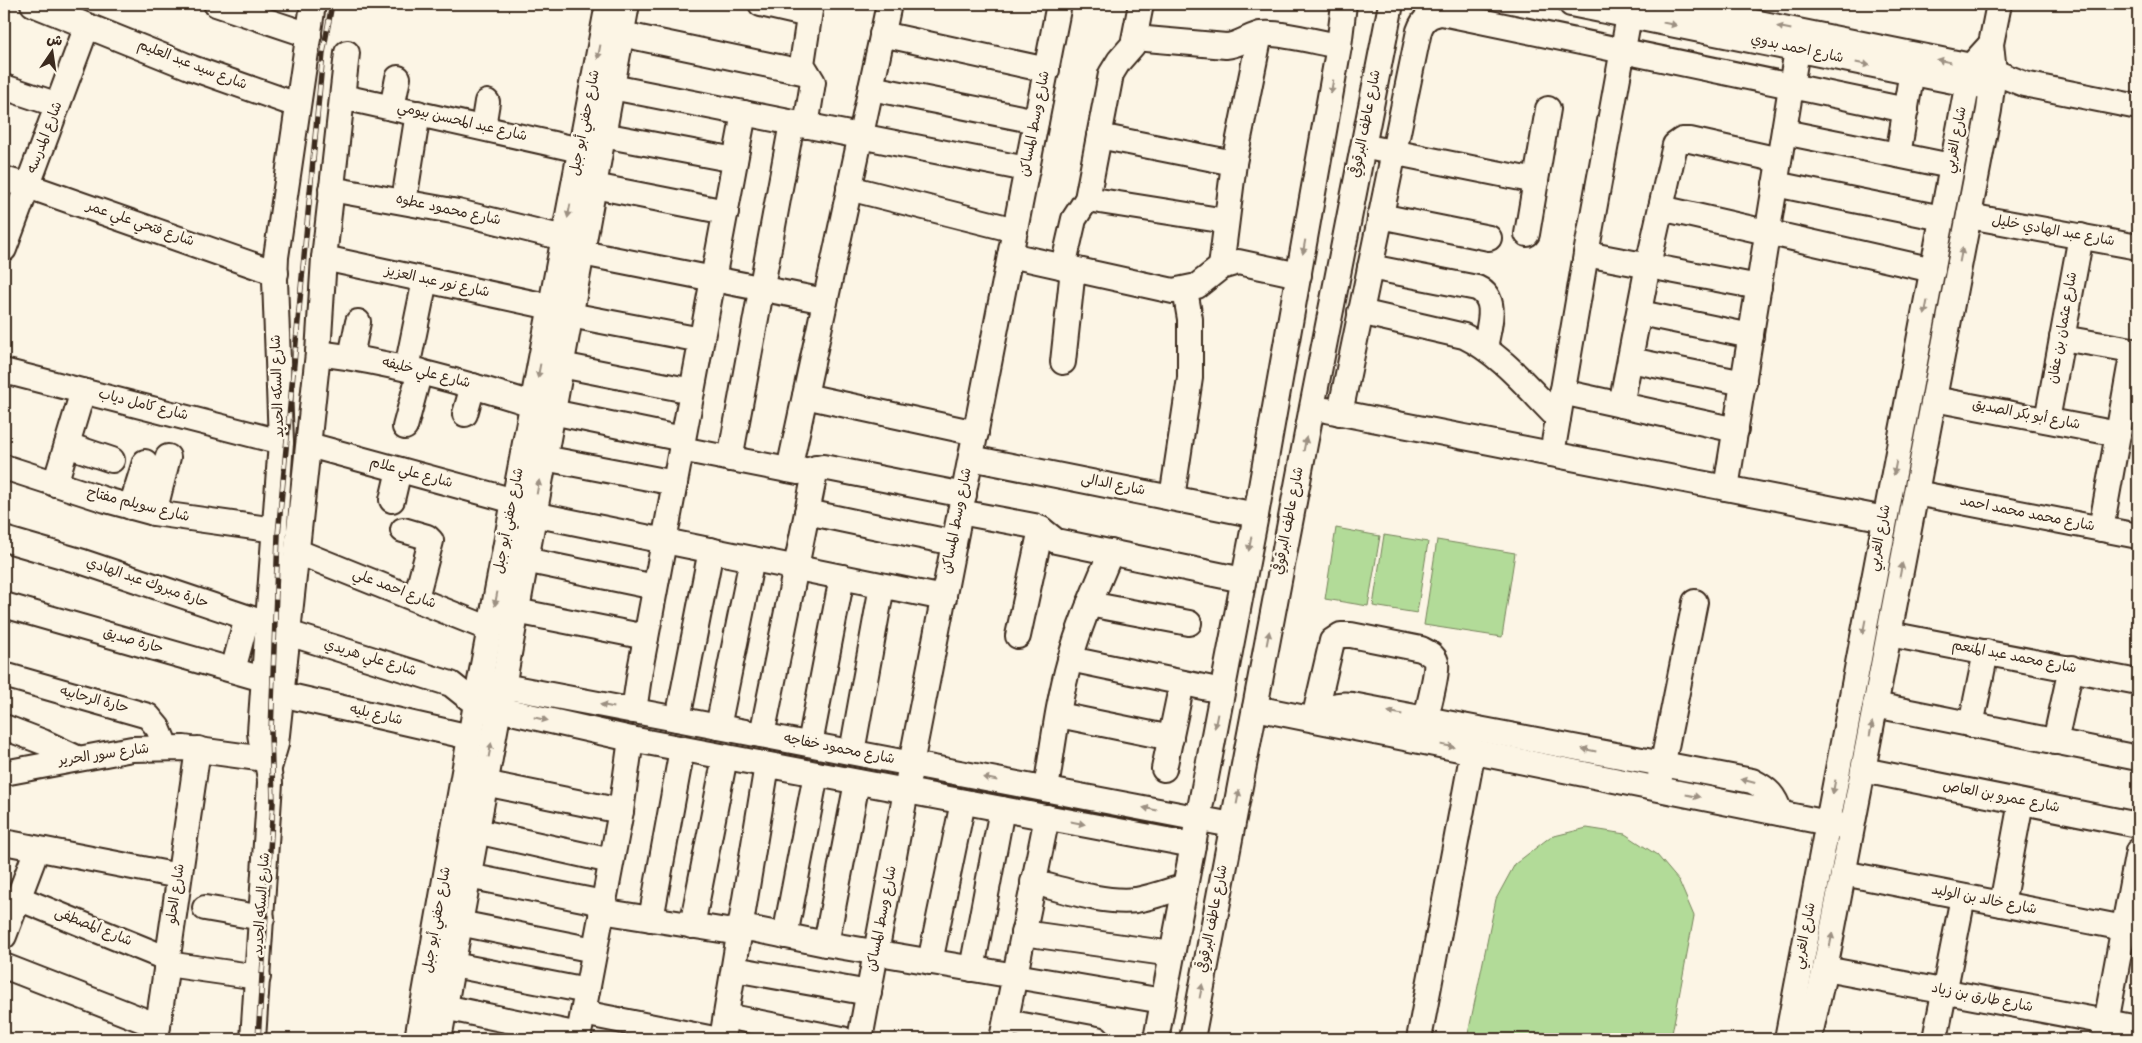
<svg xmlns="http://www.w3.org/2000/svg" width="2142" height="1043" font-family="'Gochi Hand','Playpen Sans Arabic',sans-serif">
<rect width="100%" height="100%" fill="#fcf5e5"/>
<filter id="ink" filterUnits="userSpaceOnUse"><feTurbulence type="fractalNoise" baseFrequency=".02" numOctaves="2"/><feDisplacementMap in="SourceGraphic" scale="10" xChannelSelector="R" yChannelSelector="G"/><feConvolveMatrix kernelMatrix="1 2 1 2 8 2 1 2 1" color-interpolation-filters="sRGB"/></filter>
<g filter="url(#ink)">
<!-- green -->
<g fill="#b2db98" stroke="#76825b">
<polygon points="1336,528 1380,536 1368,606 1325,599"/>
<polygon points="1384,535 1428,542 1417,613 1373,606"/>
<polygon points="1437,540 1515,553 1502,637 1424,625"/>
<polygon points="1587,828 1625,834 1657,855 1679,881 1694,916 1671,1039 1467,1039 1496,899 1515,864 1550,837"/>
</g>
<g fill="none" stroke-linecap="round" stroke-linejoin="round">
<defs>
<g id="minor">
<polyline points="33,4 192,68 297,105"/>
<polyline points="216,4 309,35"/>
<polyline points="761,4 809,15"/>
<polyline points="1571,4 1983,87"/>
<polyline points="1665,4 1971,66 1994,72 2024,84 2138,107"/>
<polyline points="621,34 807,73"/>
<polyline points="882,34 1047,70"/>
<path d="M1135,38L1226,46C1240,45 1250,35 1263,34C1280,32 1320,43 1339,46"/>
<polyline points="4,87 58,105"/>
<polyline points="612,87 1027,169"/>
<polyline points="871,88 1036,121"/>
<polyline points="343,97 580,150"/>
<polyline points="392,108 398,78"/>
<polyline points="806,126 813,82 802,64 811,4"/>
<polyline points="483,127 487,102"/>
<polyline points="1784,132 1951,166"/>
<polyline points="603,135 735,160"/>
<polyline points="1099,136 1234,163"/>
<polyline points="1377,149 1536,181"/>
<polyline points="1898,155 1914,59"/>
<polyline points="4,179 28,186 276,273"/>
<polyline points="1775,184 1942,218"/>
<polyline points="594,186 726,212"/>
<polyline points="849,188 1015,230"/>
<polyline points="331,189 458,212 564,238"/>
<polyline points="1087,199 1226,221"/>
<polyline points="404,201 418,113"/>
<polyline points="1661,208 1933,270"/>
<polyline points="1380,216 1489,238"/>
<polyline points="1969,216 2138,247"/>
<polyline points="1527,234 1548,109"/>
<polyline points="4,249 87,26"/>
<polyline points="567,250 825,301"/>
<polyline points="1586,254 1759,287"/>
<polyline points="1010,255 1173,291 1197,286 1221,267 1238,262 1299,275"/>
<polyline points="324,258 551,307"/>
<polyline points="1063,267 1074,219 1087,199 1111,74 1119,61 1133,45 1141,4"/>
<polyline points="1221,267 1234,163 1260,34"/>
<path d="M1370,267L1477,288C1500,299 1488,328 1485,348"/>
<path d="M1360,312L1464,336C1501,354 1529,389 1558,418"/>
<polyline points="1640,313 1751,336"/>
<polyline points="570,315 701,340"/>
<polyline points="2062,338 2138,351"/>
<path d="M318,353C392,362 462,382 532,404"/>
<polyline points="351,357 358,322"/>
<polyline points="1630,360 1744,383"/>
<polyline points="1063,362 1073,269"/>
<polyline points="561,365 692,391"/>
<polyline points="407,368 425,280"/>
<polyline points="4,371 281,442"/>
<polyline points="1562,392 1736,430"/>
<polyline points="805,396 976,433"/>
<polyline points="1934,399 2118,434"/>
<polyline points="1621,405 1648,265 1675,145 1682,140 1690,140 1779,160"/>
<polyline points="1326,410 1885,519"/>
<polyline points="552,412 683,439"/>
<path d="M1340,413L1419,31C1423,19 1429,15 1442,13L1906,110"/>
<polyline points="465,414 473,386"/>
<polyline points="2047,420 2081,236"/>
<polyline points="405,427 420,371"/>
<polyline points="67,445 112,460"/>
<polyline points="309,445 514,501"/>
<polyline points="681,449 798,472 823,467 964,495"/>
<polyline points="1552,454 1586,254 1629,16"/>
<polyline points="544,458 675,483"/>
<polyline points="971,458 1256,515"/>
<polyline points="730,459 792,123"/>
<polyline points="4,467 106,500 154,513 275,530"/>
<polyline points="789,470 889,4"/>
<polyline points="55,484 83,391"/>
<polyline points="1726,488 1797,50"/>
<polyline points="1916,493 2138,536"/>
<polyline points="1172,498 1190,378 1190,319 1185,290"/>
<polyline points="392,500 399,470"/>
<polyline points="131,507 145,462"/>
<polyline points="807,512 954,543"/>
<polyline points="960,512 1034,526 1041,529 1056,541 1243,580"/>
<polyline points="154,513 168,457"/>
<polyline points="533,514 944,598"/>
<polyline points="2101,529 2133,350"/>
<polyline points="403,530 427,537 431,541 416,598"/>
<polyline points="4,539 83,562 267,624 273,629 288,633 451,684 476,704 498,709 631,739 1193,845"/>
<polyline points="298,552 490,629"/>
<polyline points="525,560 655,587"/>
<polyline points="1089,604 1189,623"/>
<polyline points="4,605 263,679"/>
<polyline points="516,611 646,637"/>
<polyline points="1889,634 2138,682"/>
<polyline points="1018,636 1041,529"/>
<polyline points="1070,659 1222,691"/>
<polyline points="233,670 247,618"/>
<polyline points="4,675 148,716 158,728 166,747"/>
<polyline points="488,683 1232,825"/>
<polyline points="281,694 470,737"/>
<polyline points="1875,705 2138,758"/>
<polyline points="1255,708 1843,826"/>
<polyline points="634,711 640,670 744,113"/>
<polyline points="1059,715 1171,738"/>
<polyline points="678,719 711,550"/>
<path d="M1314,719C1326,707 1336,703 1352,705L1752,781C1768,789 1775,796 1780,813"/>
<path d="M1314,719L1332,641L1341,635H1351L1421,649C1427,652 1434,655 1436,662C1438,673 1428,707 1426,719"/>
<polyline points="1971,725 1986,652"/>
<polyline points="4,727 43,742 77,758"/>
<polyline points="718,727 752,559"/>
<polyline points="762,735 816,468"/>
<polyline points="2055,742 2071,668"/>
<polyline points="810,744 842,577"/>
<polyline points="852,752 882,586"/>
<polyline points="269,768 276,744 318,353 324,258 347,53"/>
<polyline points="1164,769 1182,683"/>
<polyline points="1863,770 2138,825"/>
<polyline points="4,773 132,749 184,748 265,759"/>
<polyline points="1660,777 1695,602"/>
<polyline points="484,783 621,811"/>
<path d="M1046,789C1053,746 1058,702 1070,660C1080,623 1096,588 1111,552"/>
<polyline points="476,831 611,861"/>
<polyline points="4,842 179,876"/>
<polyline points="1843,873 2124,928"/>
<polyline points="468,876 603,903"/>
<path d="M1033,882C1064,890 1105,904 1136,900C1153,897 1169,891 1185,886"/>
<polyline points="18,898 168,959"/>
<polyline points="2002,904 2021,802"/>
<polyline points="205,908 262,918"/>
<polyline points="601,911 727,931 752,929 826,944 1163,1001"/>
<polyline points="651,919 682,749"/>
<polyline points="459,923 594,950"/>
<polyline points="692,926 725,757"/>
<polyline points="1023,933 1172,954"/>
<polyline points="4,936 37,849"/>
<polyline points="785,936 816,774"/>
<polyline points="826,944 857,782"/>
<polyline points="438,962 587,991"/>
<polyline points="930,962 963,802"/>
<polyline points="167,964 258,977"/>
<polyline points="4,966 158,1026"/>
<polyline points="734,969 869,993"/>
<polyline points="972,969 1002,809"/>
<polyline points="1825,969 2138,1028"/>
<polyline points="444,1007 579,1035"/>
<polyline points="583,1013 714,1039"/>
<polyline points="726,1016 842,1039"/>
<polyline points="1006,1022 1097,1039"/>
<polyline points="156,1039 198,749"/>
<path d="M253,1039L270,783C270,765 261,750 260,732L281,442L275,280L276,257L313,4"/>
<polyline points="417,1039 480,681 608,4"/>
<polyline points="439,1039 627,4"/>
<polyline points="578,1039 621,811 631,739"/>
<polyline points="722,1039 767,765"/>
<polyline points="860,1039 911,764 1059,4"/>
<polyline points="1002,1039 1047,817"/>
<polyline points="1156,1039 1256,515 1339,46 1344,4"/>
<polyline points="1192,1039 1312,407 1391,4"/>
<polyline points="1419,1039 1473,751"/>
<polyline points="1787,1039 1971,66 1991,44"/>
<polyline points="1809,1039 1825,969 1989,110 1994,72 1991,44 1999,4"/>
<polyline points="1935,1039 1963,897"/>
<polyline points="2103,1039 2138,851"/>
</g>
</defs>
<!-- minor casing -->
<use href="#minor" stroke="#3b2a1e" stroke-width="28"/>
<!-- minor -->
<use href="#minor" stroke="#fcf5e5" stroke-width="24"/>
<defs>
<polyline id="rail" points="258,1039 273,803 271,732 278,535 323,53 332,4"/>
</defs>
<!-- rail casing -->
<use href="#rail" stroke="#3b2a1e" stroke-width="5.5"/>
<!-- rail -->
<use href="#rail" stroke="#fcf5e5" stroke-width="4" stroke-dasharray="11" stroke-linecap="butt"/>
</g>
<!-- one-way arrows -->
<defs><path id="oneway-solid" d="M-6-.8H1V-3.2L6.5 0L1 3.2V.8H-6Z" transform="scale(1.25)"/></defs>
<g fill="#9c9082">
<use href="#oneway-solid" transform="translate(1670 24) rotate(12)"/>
<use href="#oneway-solid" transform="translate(1784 28) rotate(-168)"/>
<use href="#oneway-solid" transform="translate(599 52) rotate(101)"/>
<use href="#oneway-solid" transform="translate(1944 61) rotate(-168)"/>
<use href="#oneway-solid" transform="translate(1863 64) rotate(12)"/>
<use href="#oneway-solid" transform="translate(1332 87) rotate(100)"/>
<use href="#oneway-solid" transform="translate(569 211) rotate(101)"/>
<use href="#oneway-solid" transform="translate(1304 247) rotate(100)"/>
<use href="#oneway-solid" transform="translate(1961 255) rotate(-79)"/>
<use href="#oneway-solid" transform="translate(1926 308) rotate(101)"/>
<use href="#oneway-solid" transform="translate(539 371) rotate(101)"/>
<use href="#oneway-solid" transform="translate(1305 444) rotate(-79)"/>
<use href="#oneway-solid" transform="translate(1895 468) rotate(101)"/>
<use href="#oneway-solid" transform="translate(538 487) rotate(-80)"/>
<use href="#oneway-solid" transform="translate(1250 544) rotate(101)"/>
<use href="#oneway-solid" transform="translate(1901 570) rotate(-79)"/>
<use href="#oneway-solid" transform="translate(496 599) rotate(101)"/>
<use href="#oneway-solid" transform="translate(1864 627) rotate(101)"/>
<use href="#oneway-solid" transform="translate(1268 638) rotate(-79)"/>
<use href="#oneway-solid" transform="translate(607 706) rotate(-169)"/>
<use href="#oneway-solid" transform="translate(1395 713) rotate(-169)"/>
<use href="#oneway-solid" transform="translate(541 719) rotate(13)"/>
<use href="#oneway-solid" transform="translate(1216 721) rotate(101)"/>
<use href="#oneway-solid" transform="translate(1871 729) rotate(-79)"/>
<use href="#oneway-solid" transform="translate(1448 746) rotate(11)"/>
<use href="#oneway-solid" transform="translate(490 750) rotate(-79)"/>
<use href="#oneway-solid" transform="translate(1589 750) rotate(-169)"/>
<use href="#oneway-solid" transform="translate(990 779) rotate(-169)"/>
<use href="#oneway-solid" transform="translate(1748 781) rotate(-165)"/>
<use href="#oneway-solid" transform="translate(1834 787) rotate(101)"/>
<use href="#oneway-solid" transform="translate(1693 796) rotate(11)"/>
<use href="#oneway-solid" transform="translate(1238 797) rotate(-79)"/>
<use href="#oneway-solid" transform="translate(1150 809) rotate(-169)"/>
<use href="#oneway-solid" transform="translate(1078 823) rotate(11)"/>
<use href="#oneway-solid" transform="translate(1831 940) rotate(-79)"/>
<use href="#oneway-solid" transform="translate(1201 991) rotate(-79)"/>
</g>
</g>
<g text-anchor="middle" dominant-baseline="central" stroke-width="5" stroke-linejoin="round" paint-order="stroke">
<!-- street labels -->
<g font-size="14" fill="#3b2a1e" stroke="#fcf5e5">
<text transform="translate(1797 50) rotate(12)">شارع احمد بدوي</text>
<text transform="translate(192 66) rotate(21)">شارع سيد عبد العليم</text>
<text transform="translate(462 123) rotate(13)">شارع عبد المحسن بيومي</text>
<text transform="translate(586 123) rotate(-79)">شارع حفني أبو جبل</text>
<text transform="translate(1036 124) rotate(-79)">شارع وسط المساكن</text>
<text transform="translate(1367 124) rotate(-79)">شارع عاطف البرقوقي</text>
<text transform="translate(46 138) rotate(-69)">شارع المدرسه</text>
<text transform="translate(1957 140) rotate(-79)">شارع الغربي</text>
<text transform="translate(448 211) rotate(12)">شارع محمود عطوه</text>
<text transform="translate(140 225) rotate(19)">شارع فتحي علي عمر</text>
<text transform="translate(2053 232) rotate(10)">شارع عبد الهادي خليل</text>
<text transform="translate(437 283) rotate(12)">شارع نور عبد العزيز</text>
<text transform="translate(2064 328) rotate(-80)">شارع عثمان بن عفان</text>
<text transform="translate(426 374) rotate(14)">شارع علي خليفه</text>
<text transform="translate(279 386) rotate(-92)">شارع السكه الحديد</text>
<text transform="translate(143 406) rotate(14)">شارع كامل دياب</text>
<text transform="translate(2026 416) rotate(11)">شارع أبو بكر الصديق</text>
<text transform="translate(411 474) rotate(15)">شارع علي علام</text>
<text transform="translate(1113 486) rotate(11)">شارع الدالى</text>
<text transform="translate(138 506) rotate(14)">شارع سويلم مفتاح</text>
<text transform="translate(2027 515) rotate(11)">شارع محمد محمد احمد</text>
<text transform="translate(510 521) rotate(-79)">شارع حفني أبو جبل</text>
<text transform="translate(958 521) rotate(-79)">شارع وسط المساكن</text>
<text transform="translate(1290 521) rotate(-79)">شارع عاطف البرقوقي</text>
<text transform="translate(1881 538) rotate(-79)">شارع الغربي</text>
<text transform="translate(147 584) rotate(19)">حارة مبروك عبد الهادي</text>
<text transform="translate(394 590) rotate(21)">شارع احمد علي</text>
<text transform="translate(133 642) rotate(16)">حارة صديق</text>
<text transform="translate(2014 658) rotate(11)">شارع محمد عبد المنعم</text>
<text transform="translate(370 659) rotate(17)">شارع علي هريدي</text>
<text transform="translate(94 701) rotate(15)">حارة الرحابيه</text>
<text transform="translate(376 716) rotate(13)">شارع بليه</text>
<text transform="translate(839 750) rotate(11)">شارع محمود خفاجه</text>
<text transform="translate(104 756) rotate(-8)">شارع سور الحرير</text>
<text transform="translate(2001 798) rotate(11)">شارع عمرو بن العاص</text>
<text transform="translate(177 894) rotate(-82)">شارع الحلو</text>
<text transform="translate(1984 901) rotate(11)">شارع خالد بن الوليد</text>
<text transform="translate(263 904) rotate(-86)">شارع السكه الحديد</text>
<text transform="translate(883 919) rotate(-79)">شارع وسط المساكن</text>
<text transform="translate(1214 919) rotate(-79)">شارع عاطف البرقوقي</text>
<text transform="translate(438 920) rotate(-80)">شارع حفني أبو جبل</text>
<text transform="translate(93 928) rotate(22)">شارع المصطفى</text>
<text transform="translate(1806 936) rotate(-79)">شارع الغربي</text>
<text transform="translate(1982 999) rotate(11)">شارع طارق بن زياد</text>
</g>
</g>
<!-- margin -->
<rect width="2142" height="1043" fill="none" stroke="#fcf5e5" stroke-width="20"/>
<rect x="10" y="10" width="2122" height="1023" fill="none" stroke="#3b2a1e" stroke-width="2" filter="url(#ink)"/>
<!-- north arrow -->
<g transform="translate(52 52) rotate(13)" stroke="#fcf5e5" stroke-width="4" paint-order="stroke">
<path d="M0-4L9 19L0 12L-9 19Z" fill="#3b2a1e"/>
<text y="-8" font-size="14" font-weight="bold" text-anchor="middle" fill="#3b2a1e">ش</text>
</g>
</svg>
